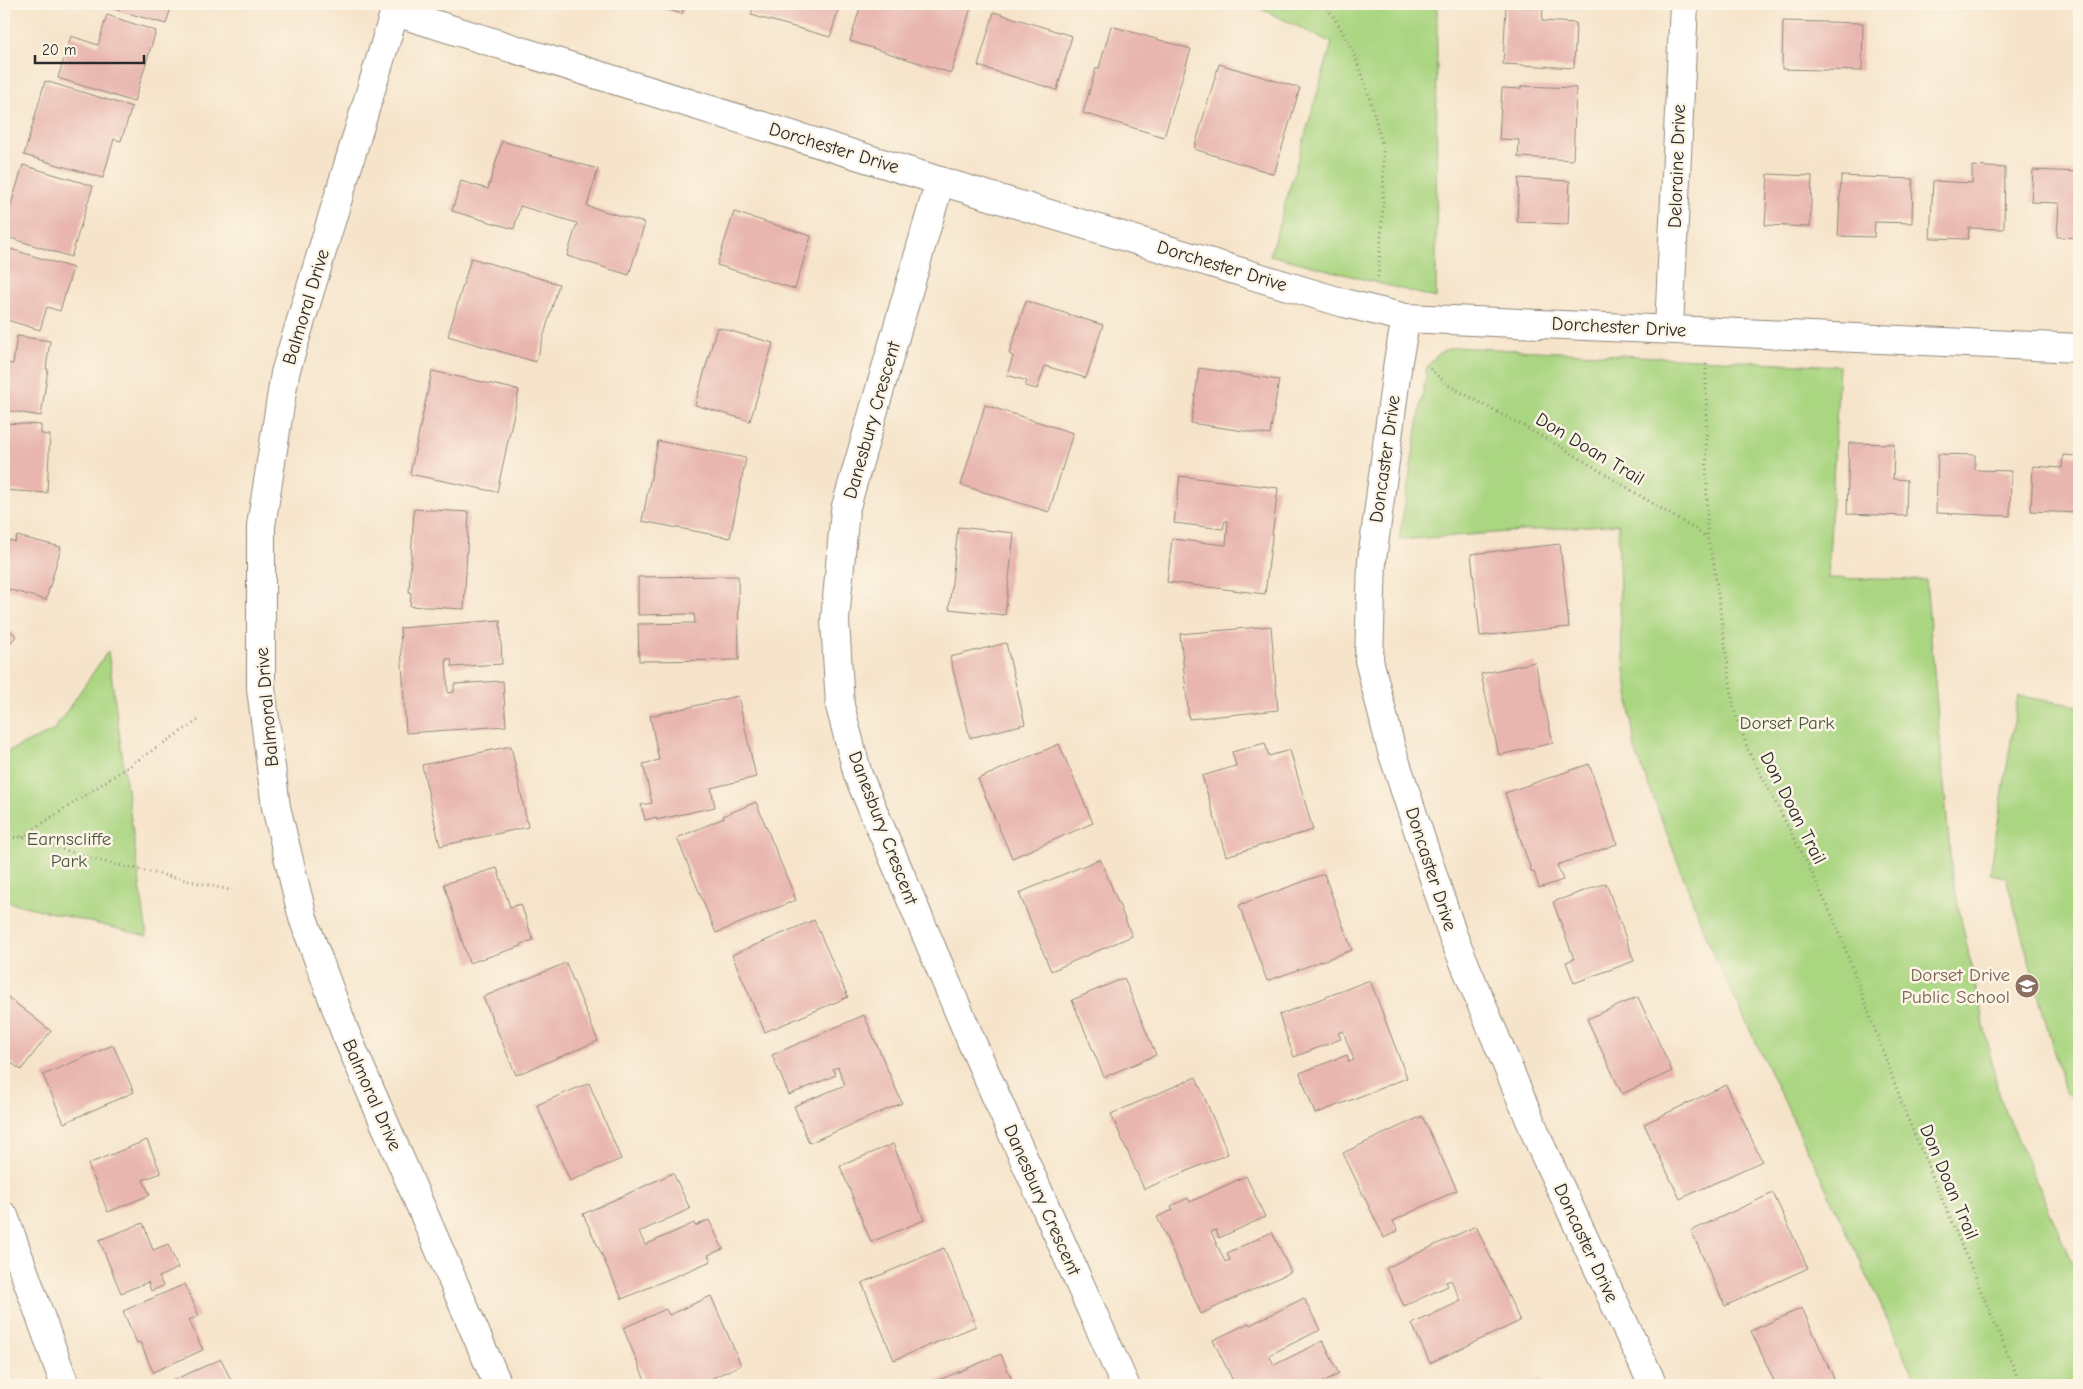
<svg xmlns="http://www.w3.org/2000/svg" width="2083" height="1389" font-family="'Comic Neue',sans-serif">
<rect width="100%" height="100%" fill="#fcf5e5"/>
<filter id="ink" filterUnits="userSpaceOnUse"><feTurbulence type="fractalNoise" baseFrequency=".02" numOctaves="2"/><feDisplacementMap in="SourceGraphic" scale="10" xChannelSelector="R" yChannelSelector="G"/><feConvolveMatrix kernelMatrix="1 2 1 2 8 2 1 2 1" color-interpolation-filters="sRGB"/></filter>
<filter id="wash" filterUnits="userSpaceOnUse"><feTurbulence type="fractalNoise" baseFrequency=".0096" numOctaves="4" result="noise"/><feDisplacementMap in="SourceGraphic" scale="20" xChannelSelector="R" yChannelSelector="G"/><feGaussianBlur stdDeviation="1.12" result="paint"/><feColorMatrix in="noise" values="0 0 0 0 0 0 0 0 0 0 0 0 0 0 0 0 0 1.4 0 .05"/><feComposite in="paint" operator="in"/></filter>
<g filter="url(#wash)">
<rect width="100%" height="100%" fill="#f6e4ca"/>
<!-- green -->
<g fill="#aad581" stroke="#6a8056">
<polygon points="1251,4 1437,4 1436,298 1270,255 1332,43"/>
<path d="M1457,347L1839,366L1828,578L1926,580L1952,876L1999,1096L2079,1279V1385H1918L1823,1182L1711,949L1635,750L1621,635L1618,524L1399,540L1427,368C1434,356 1443,349 1457,347Z"/>
<polygon points="108,651 147,936 4,901 4,753 53,731"/>
<polygon points="2018,696 2079,706 2079,1101 2065,1092 2006,877 1990,874"/>
</g>
<g id="blocks">
<!-- building -->
<g fill="#e8b6af">
<polygon points="96,4 172,4 166,24"/>
<polygon points="648,4 685,4 682,14"/>
<polygon points="754,4 840,4 830,37 751,15"/>
<polygon points="861,4 972,4 951,73 850,41"/>
<polygon points="1506,6 1543,8 1542,21 1576,23 1574,68 1503,64"/>
<polygon points="994,12 1072,36 1057,90 978,66"/>
<polygon points="107,15 156,31 134,102 58,78 71,36 98,45"/>
<polygon points="1783,21 1863,23 1862,71 1782,69"/>
<polygon points="1111,26 1191,49 1164,137 1083,113 1096,68 1099,68"/>
<polygon points="1219,64 1300,88 1274,174 1194,149"/>
<polygon points="45,81 132,107 121,141 114,139 103,178 24,155"/>
<polygon points="1521,86 1576,88 1573,160 1518,157 1519,140 1499,139 1502,88 1521,89"/>
<polygon points="502,141 598,169 587,206 645,223 629,275 567,256 577,223 520,206 514,229 452,211 461,181 488,189"/>
<polygon points="23,165 93,186 71,257 4,236 4,228"/>
<polygon points="1972,166 2005,168 2004,229 1969,228 1968,239 1930,238 1933,181 1972,183"/>
<polygon points="2033,170 2079,172 2079,238 2057,237 2059,203 2031,202"/>
<polygon points="1768,174 1812,176 1810,227 1765,225"/>
<polygon points="1841,176 1913,179 1912,223 1875,222 1874,237 1838,236"/>
<polygon points="1519,178 1570,181 1568,224 1517,222"/>
<polygon points="734,212 811,236 795,289 717,265"/>
<polygon points="4,247 73,268 60,311 47,307 40,330 4,319"/>
<polygon points="471,258 559,284 536,362 448,336"/>
<polygon points="1026,301 1103,325 1086,378 1045,366 1037,389 1025,386 1027,381 1007,375 1013,356 1009,354"/>
<polygon points="717,327 773,343 750,421 695,405"/>
<polygon points="17,336 50,341 46,369 48,369 41,416 4,410 4,363 13,364"/>
<polygon points="1199,368 1279,380 1270,435 1191,423"/>
<polygon points="432,371 519,390 497,492 410,474"/>
<polygon points="985,405 1073,433 1049,512 961,485"/>
<polygon points="4,423 41,425 41,434 50,435 47,493 4,490"/>
<polygon points="658,441 746,458 730,538 642,521"/>
<polygon points="1849,443 1894,444 1893,479 1907,480 1906,516 1847,514"/>
<polygon points="1938,454 1975,455 1975,470 2011,471 2010,516 1936,513"/>
<polygon points="2063,455 2079,456 2079,513 2031,511 2033,466 2062,468"/>
<polygon points="1180,476 1278,488 1265,594 1167,582 1172,539 1226,545 1228,521 1225,521 1223,529 1174,523"/>
<polygon points="414,509 469,512 464,609 410,606 411,593 409,592"/>
<polygon points="958,527 1014,533 1005,615 949,609"/>
<polygon points="17,536 61,547 46,600 4,588 4,539 15,542"/>
<polygon points="1560,544 1569,627 1480,636 1471,554"/>
<polygon points="738,576 739,660 639,661 638,624 695,623 694,614 638,615 638,577"/>
<polygon points="500,620 502,664 452,667 451,659 446,659 448,693 454,692 454,684 503,681 506,726 406,733 400,628"/>
<polygon points="4,625 16,636 4,651"/>
<polygon points="1271,626 1278,710 1189,719 1180,634"/>
<polygon points="1006,643 1025,724 970,738 950,657"/>
<polygon points="1535,662 1553,743 1499,755 1481,674"/>
<polygon points="738,696 756,777 711,788 715,807 656,820 656,817 645,820 641,805 652,803 643,764 659,760 650,716"/>
<polygon points="1265,743 1269,756 1290,750 1313,830 1226,856 1202,776 1236,766 1232,752"/>
<polygon points="1059,744 1093,823 1012,858 978,779"/>
<polygon points="511,746 528,827 440,846 422,765"/>
<polygon points="1589,764 1617,844 1557,865 1563,880 1539,888 1534,872 1532,873 1505,793"/>
<polygon points="756,802 796,900 716,933 677,838 724,818 723,816"/>
<polygon points="1100,859 1132,936 1051,971 1019,893"/>
<polygon points="497,868 510,907 521,904 533,940 521,944 522,946 469,963 444,884"/>
<polygon points="1324,874 1352,950 1267,981 1239,905"/>
<polygon points="1606,883 1634,961 1574,983 1566,962 1574,959 1553,902"/>
<polygon points="814,920 848,997 765,1032 732,955"/>
<polygon points="566,963 598,1041 516,1075 483,997"/>
<polygon points="1124,978 1156,1055 1104,1077 1072,1000"/>
<polygon points="1370,980 1407,1078 1315,1114 1300,1073 1347,1055 1349,1062 1354,1060 1343,1031 1338,1033 1341,1039 1294,1057 1279,1015"/>
<polygon points="4,994 51,1031 21,1070 4,1057"/>
<polygon points="1638,997 1672,1071 1622,1094 1587,1019"/>
<polygon points="864,1015 902,1103 809,1143 794,1106 845,1085 838,1067 833,1069 836,1075 789,1095 772,1055"/>
<polygon points="113,1045 134,1092 64,1123 43,1075"/>
<polygon points="1196,1077 1228,1154 1144,1189 1111,1114"/>
<polygon points="589,1083 621,1159 570,1181 537,1105"/>
<polygon points="1726,1085 1762,1161 1680,1199 1644,1124"/>
<polygon points="1422,1116 1457,1190 1393,1221 1398,1231 1384,1238 1343,1153"/>
<polygon points="147,1140 161,1173 143,1180 150,1195 108,1212 88,1164"/>
<polygon points="893,1144 924,1220 871,1242 840,1166"/>
<polygon points="673,1173 690,1209 639,1232 645,1245 694,1223 695,1226 709,1220 723,1249 708,1255 711,1261 622,1299 583,1214"/>
<polygon points="1246,1176 1265,1217 1219,1238 1216,1230 1211,1232 1225,1262 1230,1260 1227,1253 1272,1232 1291,1272 1201,1314 1157,1217 1173,1210 1171,1206 1188,1198 1190,1202"/>
<polygon points="1773,1193 1808,1268 1725,1306 1691,1231"/>
<polygon points="143,1223 153,1250 168,1244 178,1268 159,1277 163,1286 151,1291 148,1282 121,1293 99,1240"/>
<polygon points="1476,1226 1520,1321 1430,1363 1412,1324 1461,1301 1451,1280 1446,1282 1448,1286 1404,1306 1386,1268"/>
<polygon points="944,1248 976,1326 894,1360 862,1283"/>
<polygon points="185,1284 199,1316 189,1320 203,1350 153,1372 140,1342 137,1343 123,1311"/>
<polygon points="711,1296 741,1365 697,1385 647,1385 623,1328 666,1309 669,1315"/>
<polygon points="1304,1298 1320,1330 1269,1355 1274,1365 1323,1341 1339,1374 1316,1385 1235,1385 1213,1340 1249,1323 1250,1325"/>
<polygon points="1802,1308 1836,1383 1831,1385 1776,1385 1751,1331"/>
<polygon points="1001,1354 1014,1385 926,1385 961,1371"/>
<polygon points="221,1359 233,1385 162,1385"/>
<polygon points="1541,1379 1543,1385 1524,1385"/>
</g>
</g>
</g>
<g filter="url(#ink)">
<use href="#blocks" fill-opacity="0" stroke="#90887a" stroke-width="1"/>
<g fill="none" stroke-linecap="round" stroke-linejoin="round">
<defs>
<g id="minor">
<polyline points="397,4 285,373 261,526 261,688 276,807 303,918 345,1032 498,1385"/>
<polyline points="395,12 940,181 1344,303 1406,318 2079,348"/>
<polyline points="940,181 845,510 835,620 840,706 858,775 973,1045 1125,1385"/>
<polyline points="1406,318 1398,361 1372,560 1369,660 1391,748 1453,936 1543,1151 1653,1385"/>
<polyline points="1669,328 1684,4"/>
<polyline points="4,1216 65,1385"/>
</g>
</defs>
<!-- minor casing -->
<use href="#minor" stroke="#90887a" stroke-width="30"/>
<!-- path -->
<g stroke="#90887a" stroke-width="3" stroke-dasharray="1 4" stroke-linecap="butt">
<path d="M1324,4C1351,38 1365,79 1376,121C1378,131 1382,141 1383,151C1385,193 1381,235 1378,277"/>
<polyline points="1706,364 1707,537 1714,565 1734,710 1748,750 1810,869 1838,929 1907,1117 2021,1385"/>
<polyline points="1430,369 1448,385 1563,448 1707,537"/>
<polyline points="22,837 200,719"/>
<polyline points="4,838 22,837 101,861 230,890"/>
</g>
<!-- minor -->
<use href="#minor" stroke="#fff" stroke-width="28"/>
</g>
</g>
<!-- icons -->
<defs>
<symbol id="school-disc" viewBox="-11 -11 22 22"><circle r="9.5" fill="#8d6e63" stroke="#fcf5e5"/><path d="M0-5L7-2L0 1L-7-2ZM-4 1L0 2.5L4 1V4Q0 6-4 4Z" fill="#fff"/></symbol>
</defs>
<g fill-rule="evenodd">
<use href="#school-disc" x="2013" y="972" width="28" height="28"/>
</g>
<g text-anchor="middle" dominant-baseline="central" stroke-width="5" stroke-linejoin="round" paint-order="stroke">
<!-- street labels -->
<g font-size="19" fill="#2b2b2b" stroke="#fcf5e5">
<text transform="translate(834 148) rotate(17)">Dorchester Drive</text>
<text transform="translate(1677 166) rotate(-88)">Deloraine Drive</text>
<text transform="translate(1222 266) rotate(17)">Dorchester Drive</text>
<text transform="translate(306 307) rotate(-73)">Balmoral Drive</text>
<text transform="translate(1619 327) rotate(3)">Dorchester Drive</text>
<text transform="translate(872 420) rotate(-74)">Danesbury Crescent</text>
<text transform="translate(1590 449) rotate(31)">Don Doan Trail</text>
<text transform="translate(1385 459) rotate(-82)">Doncaster Drive</text>
<text transform="translate(267 707) rotate(-95)">Balmoral Drive</text>
<text transform="translate(1793 808) rotate(63)">Don Doan Trail</text>
<text transform="translate(883 828) rotate(69)">Danesbury Crescent</text>
<text transform="translate(1431 869) rotate(72)">Doncaster Drive</text>
<text transform="translate(372 1095) rotate(66)">Balmoral Drive</text>
<text transform="translate(1949 1182) rotate(67)">Don Doan Trail</text>
<text transform="translate(1042 1200) rotate(66)">Danesbury Crescent</text>
<text transform="translate(1586 1243) rotate(65)">Doncaster Drive</text>
</g>
<!-- park labels -->
<g font-size="19" fill="#4b5640" stroke="#fcf5e5">
<text x="1787" y="723">Dorset Park</text>
<text x="69" y="839">Earnscliffe<tspan x="69" dy="22">Park</tspan></text>
</g>
<!-- education labels -->
<g font-size="19" fill="#785e54" stroke="#fcf5e5" text-anchor="end">
<text x="2010" y="975">Dorset Drive<tspan x="2010" dy="22">Public School</tspan></text>
</g>
</g>
<!-- margin -->
<rect width="2083" height="1389" fill="none" stroke="#fcf5e5" stroke-width="20"/>
<!-- scale -->
<path d="M35 55v8h109v-8" fill="none" stroke="#2b2b2b" stroke-width="2.5"/>
<text x="42" y="55" font-size="15" fill="#2b2b2b" stroke="#fcf5e5" stroke-width="4" paint-order="stroke">20 m</text>
</svg>
